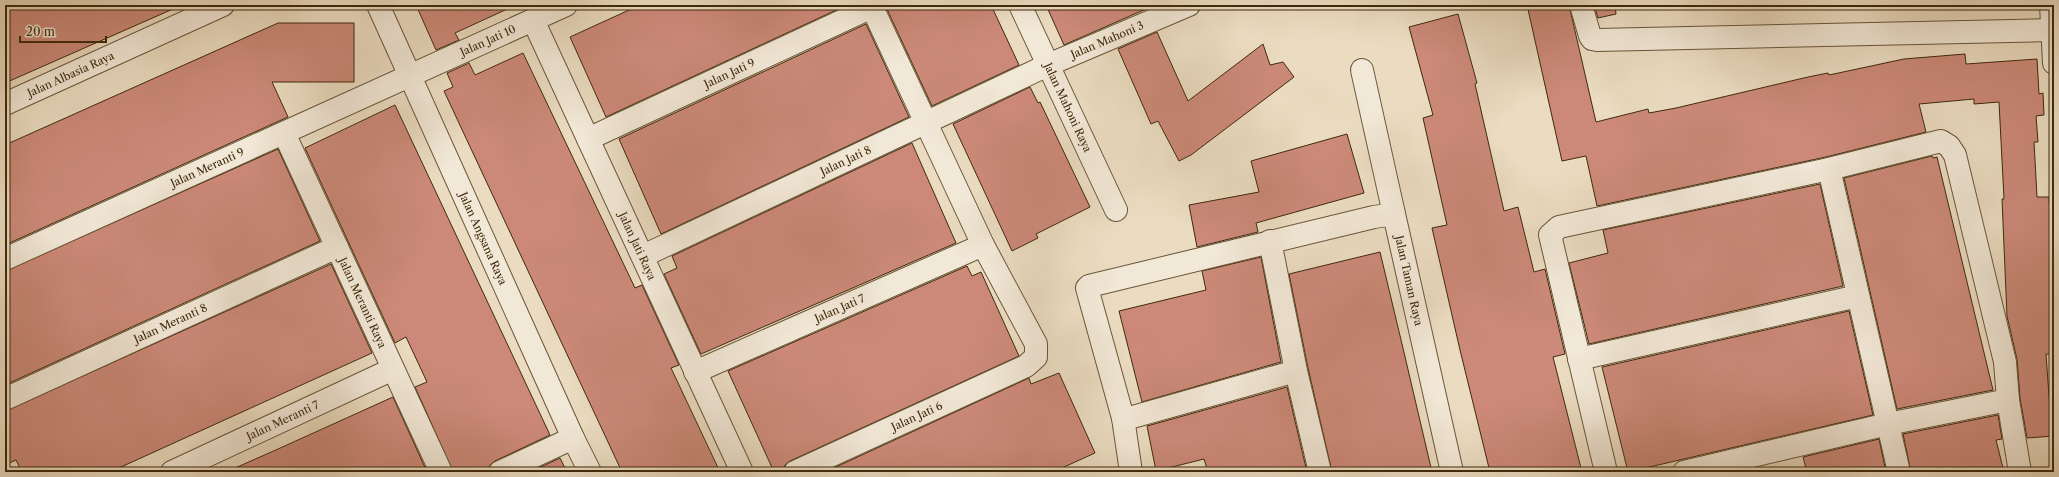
<svg xmlns="http://www.w3.org/2000/svg" width="2059" height="477" font-family="'Libre Caslon Text',serif">
<rect width="100%" height="100%" fill="#ebdcc1"/>
<filter id="stains"><feTurbulence type="fractalNoise" baseFrequency=".005" numOctaves="4"/><feColorMatrix values="0 0 0 0 .2 0 0 0 0 .09 0 0 0 0 .02 0 0 0 .5 -.17"/></filter>
<radialGradient id="worn" r=".72"><stop offset=".6" stop-color="#630" stop-opacity="0"/><stop offset="1" stop-color="#630" stop-opacity=".3"/></radialGradient>
<!-- building -->
<g fill="#cc8979" stroke="#3e290b">
<polygon points="5,5 182,5 5,83"/>
<polygon points="416,5 516,5 455,33 459,40 436,50"/>
<polygon points="640,5 847,5 606,117 570,37"/>
<polygon points="885,5 991,5 1019,65 932,106"/>
<polygon points="1046,5 1155,5 1064,45"/>
<polygon points="1527,5 1569,5 1596,122 1648,109 1649,113 1676,108 1808,77 1828,73 1829,75 1904,59 1965,54 1966,64 2037,59 2039,94 2043,93 2044,115 2036,116 2038,142 2034,142 2037,197 2049,197 2052,246 2054,245 2054,278 2050,278 2054,354 2046,354 2050,410 2054,410 2054,436 2027,438 2020,398 2017,359 2007,316 2002,199 2004,199 1999,102 1974,104 1974,99 1919,104 1926,132 1826,157 1597,206 1586,156 1562,161"/>
<polygon points="1594,5 1615,5 1616,14 1598,18"/>
<polygon points="1458,14 1477,83 1475,84 1504,211 1518,207 1534,272 1545,269 1565,354 1553,357 1581,468 1567,472 1490,472 1460,350 1432,228 1447,225 1423,118 1433,115 1409,27"/>
<polygon points="278,23 354,23 354,82 272,82 288,117 5,245 5,145"/>
<polygon points="866,24 909,117 661,234 619,139"/>
<polygon points="1157,32 1188,101 1263,44 1270,65 1283,62 1294,77 1191,155 1179,161 1158,121 1151,124 1118,49"/>
<polygon points="523,53 635,288 642,285 679,365 671,368 720,472 622,472 444,91 453,87 447,73 469,63 475,75"/>
<polygon points="1030,87 1038,103 1040,102 1090,207 1036,234 1038,238 1012,251 953,124"/>
<polygon points="395,105 550,435 495,461 490,465 488,472 453,472 415,387 427,382 406,337 395,343 305,148"/>
<polygon points="1347,134 1364,193 1256,223 1258,232 1197,247 1189,205 1259,192 1251,161"/>
<polygon points="912,143 956,243 701,354 664,274 677,268 672,256"/>
<polygon points="278,149 320,241 5,385 5,271"/>
<polygon points="1932,156 1933,158 1937,157 1993,390 1897,409 1844,178"/>
<polygon points="1820,184 1843,286 1589,344 1569,263 1608,253 1603,230"/>
<polygon points="1380,252 1402,344 1432,472 1332,472 1308,368 1289,274"/>
<polygon points="1261,257 1281,362 1142,402 1119,311 1206,290 1202,271"/>
<polygon points="331,264 372,353 110,472 22,472 16,460 5,465 5,411"/>
<polygon points="967,266 972,276 981,272 1019,356 790,461 785,465 783,472 774,472 728,371"/>
<polygon points="1849,311 1873,415 1628,472 1602,367"/>
<polygon points="1059,373 1095,453 1053,472 825,472 1029,378 1031,384"/>
<polygon points="1287,387 1307,472 1208,472 1204,459 1156,471 1147,426"/>
<polygon points="393,397 427,472 226,472 278,449"/>
<polygon points="1998,415 2002,439 1996,440 2004,472 1911,472 1903,434"/>
<polygon points="1879,439 1886,472 1807,472 1803,457"/>
<polygon points="560,458 567,472 530,472"/>
</g>
<g fill="none" stroke-linecap="round" stroke-linejoin="round">
<defs>
<g id="street">
<path id="s1" d="M378,5L573,438L590,472"/>
<path id="s2" d="M1020,5L1116,210"/>
<polyline points="1581,5 1590,36 1592,39 1597,40 2052,30"/>
<polyline points="2051,5 2054,63"/>
<path id="s3" d="M533,20L742,472"/>
<polyline points="1362,70 1394,214"/>
<path id="s4" d="M5,104L223,5"/>
<path id="s5" d="M284,133L441,472"/>
<path id="s6" d="M588,139L872,7"/>
<polyline points="1829,169 1899,472"/>
<polyline points="1270,241 1296,371 1320,472"/>
<path id="s7" d="M643,256L1048,65L1189,5"/>
<path id="s8" d="M5,259L566,5"/>
<polyline points="1579,359 1858,296"/>
<path id="s9" d="M695,372L983,245"/>
<path id="s10" d="M5,399L337,247"/>
<polyline points="2008,400 2020,472"/>
<polyline points="1123,418 1129,418 1296,371"/>
<path id="s11" d="M172,472L393,369"/>
<polyline points="500,472 573,438"/>
<path id="s12" d="M795,472L1026,366L1036,357V344L983,245L871,5"/>
<path id="s13" d="M1131,472L1123,418L1087,288L1089,286L1374,217L1394,214L1452,472"/>
<polyline points="1606,472 1550,235 1559,227 1829,169 1941,141 1949,146 1955,155 2005,362 2008,400 1888,424 1684,472"/>
</g>
</defs>
<!-- street casing -->
<use href="#street" stroke="#695638" stroke-width="24"/>
<!-- street -->
<use href="#street" stroke="#f2e8d7" stroke-width="22"/>
</g>
<g text-anchor="middle" dominant-baseline="central" stroke-width="3" stroke-linejoin="round" paint-order="stroke">
<!-- street labels -->
<g font-size="11" fill="#3e290b" stroke="#f2e8d7">
<text stroke="none"><textPath href="#s8" startOffset="530">Jalan Jati 10</textPath></text>
<text stroke="none"><textPath href="#s7" startOffset="512">Jalan Mahoni 3</textPath></text>
<text stroke="none"><textPath href="#s6" startOffset="156">Jalan Jati 9</textPath></text>
<text stroke="none"><textPath href="#s4" startOffset="72">Jalan Albasia Raya</textPath></text>
<text stroke="none"><textPath href="#s2" startOffset="113">Jalan Mahoni Raya</textPath></text>
<text stroke="none"><textPath href="#s7" startOffset="224">Jalan Jati 8</textPath></text>
<text stroke="none"><textPath href="#s8" startOffset="222">Jalan Meranti 9</textPath></text>
<text stroke="none"><textPath href="#s1" startOffset="256">Jalan Angsana Raya</textPath></text>
<text stroke="none"><textPath href="#s3" startOffset="249">Jalan Jati Raya</textPath></text>
<text stroke="none"><textPath href="#s13" startOffset="574">Jalan Taman Raya</textPath></text>
<text stroke="none"><textPath href="#s5" startOffset="187">Jalan Meranti Raya</textPath></text>
<text stroke="none"><textPath href="#s9" startOffset="158">Jalan Jati 7</textPath></text>
<text stroke="none"><textPath href="#s10" startOffset="182">Jalan Meranti 8</textPath></text>
<text stroke="none"><textPath href="#s12" startOffset="134">Jalan Jati 6</textPath></text>
<text stroke="none"><textPath href="#s11" startOffset="122">Jalan Meranti 7</textPath></text>
</g>
</g>
<!-- margin -->
<rect width="2059" height="477" fill="none" stroke="#ebdcc1" stroke-width="20"/>
<rect x="6" y="6" width="2047" height="465" fill="none" stroke="#3e290b" stroke-width="2"/>
<rect x="10" y="10" width="2039" height="457" fill="none" stroke="#3e290b"/>
<!-- scale -->
<path d="M20 36v6h86v-6" fill="none" stroke="#3e290b" stroke-width="2"/>
<text x="26" y="36" font-size="12" fill="#3e290b" stroke="#f2e8d7" stroke-width="3" paint-order="stroke">20 m</text>
<rect width="100%" height="100%" filter="url(#stains)"/>
<rect width="100%" height="100%" fill="url(#worn)"/>
</svg>
